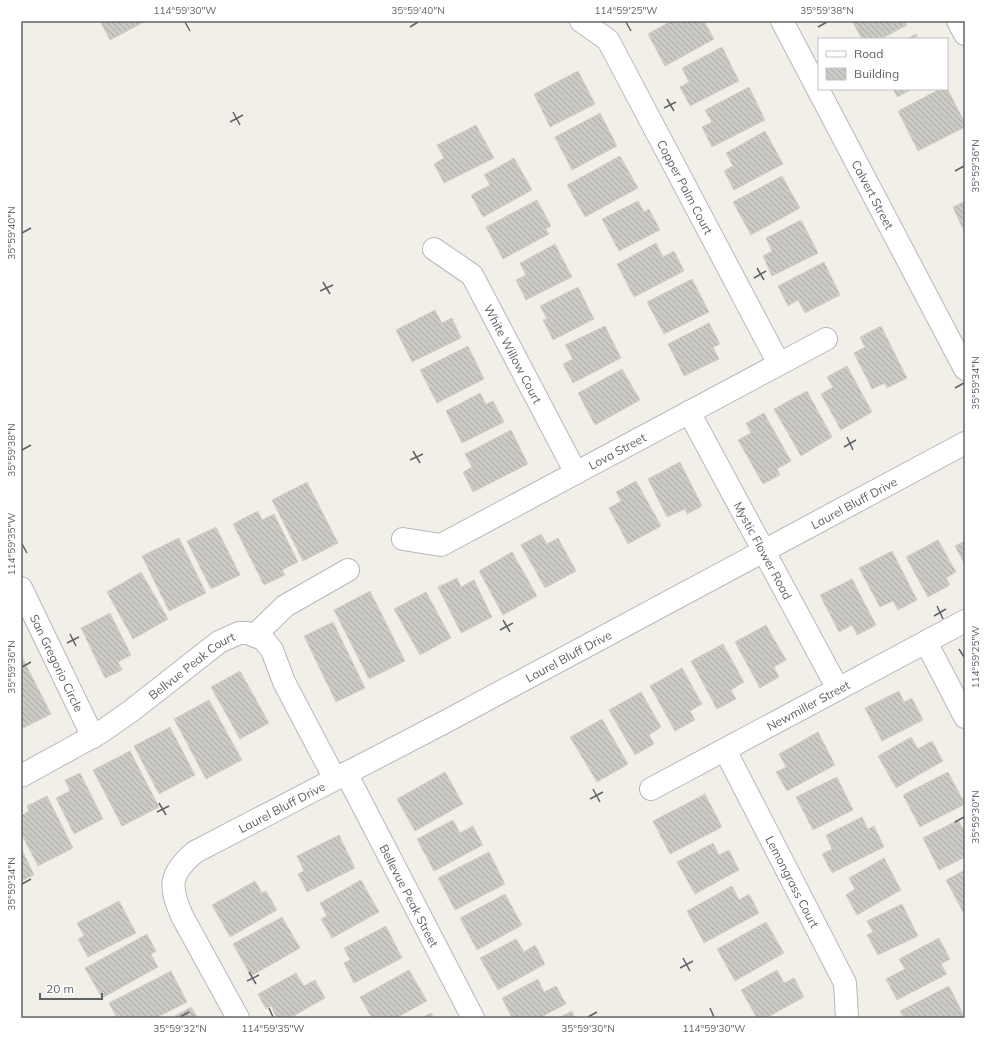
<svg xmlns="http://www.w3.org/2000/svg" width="986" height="1039" font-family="Mulish,sans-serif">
<defs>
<pattern id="building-back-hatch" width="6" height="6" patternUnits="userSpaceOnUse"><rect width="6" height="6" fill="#cccac5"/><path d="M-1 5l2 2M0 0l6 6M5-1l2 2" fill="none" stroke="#a9a8a4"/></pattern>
</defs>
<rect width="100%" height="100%" fill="#f1efe8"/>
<!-- building -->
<g fill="url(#building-back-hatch)" stroke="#d6d1c6">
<polygon points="100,21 146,21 110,40"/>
<polygon points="671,21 704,21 714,39 665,66 648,34"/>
<polygon points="852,21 904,21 907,25 881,39 862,39"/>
<polygon points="916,34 918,39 907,39"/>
<polygon points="722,47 739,81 690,106 680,87 689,82 682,68"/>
<polygon points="578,71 595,104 550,127 534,94"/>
<polygon points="749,87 765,120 712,147 702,127 712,122 705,110"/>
<polygon points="947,88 965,123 965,127 918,151 898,111 940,89"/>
<polygon points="893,89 913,89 897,97"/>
<polygon points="600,113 617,146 572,170 555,137"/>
<polygon points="476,125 494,158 444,183 434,164 444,158 437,145"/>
<polygon points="765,131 783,164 734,190 724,171 733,166 726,153"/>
<polygon points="620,156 638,188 585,217 567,185"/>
<polygon points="514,158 532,190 483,217 471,195 490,185 484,175"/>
<polygon points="782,176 800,208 751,235 733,202"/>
<polygon points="537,200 551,226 546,229 549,234 503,259 486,227"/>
<polygon points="638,201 644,212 649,209 660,230 619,251 602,219"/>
<polygon points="965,201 965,234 953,207"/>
<polygon points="801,220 818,253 772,276 763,256 772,251 766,238"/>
<polygon points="656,243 663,257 674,251 684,271 634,297 617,264"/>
<polygon points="555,244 572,277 526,300 516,280 526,275 520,263"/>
<polygon points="824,262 840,295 805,313 798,300 788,306 778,286"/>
<polygon points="692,279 709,312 664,334 647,302"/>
<polygon points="578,287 594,319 553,340 543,320 547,319 540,306"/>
<polygon points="435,310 442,323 452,318 461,338 412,362 396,330"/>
<polygon points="709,323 720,344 713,347 719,359 684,376 668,344"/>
<polygon points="605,326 621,358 573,383 563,364 573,359 565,345"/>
<polygon points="881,326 907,378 887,388 885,383 872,389 854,353 865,347 860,337"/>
<polygon points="468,346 484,379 437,403 420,370"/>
<polygon points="847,366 872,412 841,430 821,394 833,387 827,377"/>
<polygon points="622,369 640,400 595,425 578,393"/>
<polygon points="807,391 832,437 801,456 774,409"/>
<polygon points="480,393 486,404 493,401 504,422 462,443 446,411"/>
<polygon points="764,413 791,461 777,469 780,475 763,484 738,440 751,433 746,423"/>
<polygon points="511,430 528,464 473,492 463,472 472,467 465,454"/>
<polygon points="680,462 702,506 687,514 685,509 667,517 648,479"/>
<polygon points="636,481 661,526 628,544 609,508 621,501 616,492"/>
<polygon points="307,482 338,543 303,561 272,500"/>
<polygon points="258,511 262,520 274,514 298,562 282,570 285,575 264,585 233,524"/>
<polygon points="216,527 240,575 211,589 187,541"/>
<polygon points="541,534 547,544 558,538 576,571 545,588 521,545"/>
<polygon points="179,538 206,593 169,611 142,556"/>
<polygon points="938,540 956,572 946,578 950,585 928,597 906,557"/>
<polygon points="965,541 965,565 955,546"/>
<polygon points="892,551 917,600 898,610 893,601 880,607 859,568"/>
<polygon points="512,552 537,596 503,615 479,571"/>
<polygon points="141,572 168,619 133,639 107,592"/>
<polygon points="457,578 461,587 474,580 492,617 461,633 438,587"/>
<polygon points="852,579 876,625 857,635 852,625 839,632 820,595"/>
<polygon points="370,591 405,661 369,679 334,610"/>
<polygon points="426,592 451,638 420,655 394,609"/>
<polygon points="110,613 131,655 118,662 122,670 105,678 81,628"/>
<polygon points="333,622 365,688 336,702 304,636"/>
<polygon points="766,625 786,660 774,667 779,677 760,688 735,642"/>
<polygon points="723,644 744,682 731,690 736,699 717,709 691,661"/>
<polygon points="23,659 51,714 21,729 21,660"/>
<polygon points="682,668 702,704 690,711 695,720 675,731 650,686"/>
<polygon points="240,671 269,723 240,739 211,687"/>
<polygon points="899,691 904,702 912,698 923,720 882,741 865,708"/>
<polygon points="641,692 661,727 649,735 654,744 635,755 609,710"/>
<polygon points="209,700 242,760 206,779 174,719"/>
<polygon points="602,719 628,764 597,782 570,737"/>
<polygon points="170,727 195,775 159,794 134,746"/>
<polygon points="818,732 835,765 787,791 776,772 786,767 779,754"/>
<polygon points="911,737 918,749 932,741 943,761 896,788 878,756"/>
<polygon points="130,751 159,807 122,826 93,770"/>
<polygon points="445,772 463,804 415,831 397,799"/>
<polygon points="948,772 965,804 920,827 903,795"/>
<polygon points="80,773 103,819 74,834 56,798 70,791 65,780"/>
<polygon points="837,777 853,810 813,830 796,797"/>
<polygon points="705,794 722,827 670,854 653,821"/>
<polygon points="47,796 73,848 38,866 21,833 21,816 29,811 27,806"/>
<polygon points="862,817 868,829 874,826 884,847 832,873 822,854 832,849 826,835"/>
<polygon points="453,820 460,833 473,826 483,845 434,871 417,839"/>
<polygon points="958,820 965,832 965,857 939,870 923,838"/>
<polygon points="339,835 355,868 307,892 298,874 304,871 297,856"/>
<polygon points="713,843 719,855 729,850 739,870 695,894 677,862"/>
<polygon points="21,848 34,875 21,881"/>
<polygon points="489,852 505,884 455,910 438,878"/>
<polygon points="884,858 901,890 857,915 846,895 855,889 849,878"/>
<polygon points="965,870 965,911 963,912 946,880"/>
<polygon points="361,880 379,912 332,938 321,919 327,916 320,903"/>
<polygon points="255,881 262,893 266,891 277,910 230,937 212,905"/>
<polygon points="732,886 739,900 749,894 759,913 704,943 687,911"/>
<polygon points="505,894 522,925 477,950 460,918"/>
<polygon points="119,901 136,933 88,957 78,939 84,936 77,923"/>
<polygon points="902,904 918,936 878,955 867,935 873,932 867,921"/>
<polygon points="282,917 300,948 251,976 233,944"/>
<polygon points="766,922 784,953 735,981 717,949"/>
<polygon points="386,926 402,958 354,983 344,963 350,960 344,948"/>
<polygon points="147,934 156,951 151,954 158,967 102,998 85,968"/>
<polygon points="939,938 950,959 941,964 947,974 897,1000 886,979 905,969 899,959"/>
<polygon points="516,939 524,952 535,945 545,964 498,990 480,958"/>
<polygon points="409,970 427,1001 396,1018 372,1018 360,997"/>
<polygon points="777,970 784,983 794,978 804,997 766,1018 757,1018 741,990"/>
<polygon points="171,971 187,1002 156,1018 117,1018 109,1003"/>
<polygon points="296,973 304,986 315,980 325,998 290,1018 277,1018 271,1006 266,1009 258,994"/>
<polygon points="538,979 544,992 556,986 566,1004 539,1018 512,1018 502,998"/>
<polygon points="949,986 965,1018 903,1018 900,1011"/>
<polygon points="191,1007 198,1018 171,1018"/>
<polygon points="572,1011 575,1018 559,1018"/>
<polygon points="431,1013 434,1018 422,1018"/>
</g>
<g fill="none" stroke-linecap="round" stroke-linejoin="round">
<defs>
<g id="minor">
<path id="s1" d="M581,21L608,40L779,364"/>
<path id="s2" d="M782,21L965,369"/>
<polyline points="958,21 965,34"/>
<path id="s3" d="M434,249L472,275L576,473"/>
<path id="s4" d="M689,412L838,689"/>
<path id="s5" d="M403,539L441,545L826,339"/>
<path id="s6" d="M21,588L93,737"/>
<polyline points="255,635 285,606 348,570"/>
<polyline points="926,642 965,717"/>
<path id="s7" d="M725,750L845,983L847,1018"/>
<path id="s8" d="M346,773L473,1018"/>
<path id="s9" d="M21,776L101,732L131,711L219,642L239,633H247L263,639L272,650L284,682L335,779"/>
<path id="s10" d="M651,789L965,621"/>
<path id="s11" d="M238,1018L182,916C169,886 169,874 195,852L443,723L965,443"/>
</g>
</defs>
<!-- minor casing -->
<use href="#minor" stroke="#b5b8bc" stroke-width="24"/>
<!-- minor -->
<use href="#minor" stroke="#fff" stroke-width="22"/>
</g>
<!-- ticks -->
<path fill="none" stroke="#5f6368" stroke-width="1.5" d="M185,22L190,31M626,22L631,31M410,27L418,22M818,27L827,22M667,99L674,111M664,108L676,102M233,112L240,125M230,122L243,115M955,171L964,166M22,233L31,228M757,268L764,280M754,278L766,271M323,282L330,294M320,291L333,285M955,388L964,383M847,437L853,450M844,447L856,440M22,450L31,445M413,451L420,463M410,460L423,454M22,544L27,553M937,606L943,619M934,616L946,609M503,620L510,632M500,630L513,623M70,634L76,646M67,643L79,637M959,649L964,657M22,667L31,662M593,789L600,802M590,799L603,792M159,803L166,815M157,812L169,806M955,822L964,817M22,884L31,879M683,958L690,971M680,968L693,961M249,972L256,984M247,981L259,975M269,1008L273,1017M710,1008L714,1017M180,1017L189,1012M588,1017L597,1012"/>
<g text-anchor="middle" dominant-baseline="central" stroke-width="3" stroke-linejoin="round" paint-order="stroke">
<!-- street labels -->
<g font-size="12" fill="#5f6368" stroke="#fff">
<text stroke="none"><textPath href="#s1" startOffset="199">Copper Palm Court</textPath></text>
<text stroke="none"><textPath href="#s2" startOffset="196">Calvert Street</textPath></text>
<text stroke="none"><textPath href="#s3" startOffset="135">White Willow Court</textPath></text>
<text stroke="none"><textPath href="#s5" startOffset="238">Lova Street</textPath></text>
<text stroke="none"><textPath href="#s11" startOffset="935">Laurel Bluff Drive</textPath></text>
<text stroke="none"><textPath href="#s4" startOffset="157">Mystic Flower Road</textPath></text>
<text stroke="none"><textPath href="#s11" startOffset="611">Laurel Bluff Drive</textPath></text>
<text stroke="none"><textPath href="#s6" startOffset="83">San Gregorio Circle</textPath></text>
<text stroke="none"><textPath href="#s9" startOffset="204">Bellvue Peak Court</textPath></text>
<text stroke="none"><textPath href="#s10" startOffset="178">Newmiller Street</textPath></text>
<text stroke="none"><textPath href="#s11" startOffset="287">Laurel Bluff Drive</textPath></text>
<text stroke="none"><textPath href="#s7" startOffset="148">Lemongrass Court</textPath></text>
<text stroke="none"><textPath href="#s8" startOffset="138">Bellevue Peak Street</textPath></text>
</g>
</g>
<!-- border -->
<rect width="986" height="1039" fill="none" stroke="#ffffff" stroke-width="44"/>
<!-- legend -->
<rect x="818" y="38" width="130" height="52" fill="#ffffff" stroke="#bfc1c3"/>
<rect x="826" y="51" width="20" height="6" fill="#ffffff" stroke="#bfc1c3"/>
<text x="854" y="58" font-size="12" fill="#5f6368">Road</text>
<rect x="826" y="68" width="20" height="12" fill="url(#building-back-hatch)" stroke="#bfc1c3"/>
<text x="854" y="78" font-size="12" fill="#5f6368">Building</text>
<!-- scale -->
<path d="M40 993v6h62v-6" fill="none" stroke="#5f6368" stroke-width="2"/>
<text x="46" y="993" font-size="12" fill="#5f6368" stroke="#ffffff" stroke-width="3" paint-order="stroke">20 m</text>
<rect x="22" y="22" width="942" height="995" fill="none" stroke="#5f6368" stroke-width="1.5"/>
<g font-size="10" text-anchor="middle" fill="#5f6368">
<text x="185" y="14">114°59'30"W</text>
<text x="418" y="14">35°59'40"N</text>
<text x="626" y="14">114°59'25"W</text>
<text x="827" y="14">35°59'38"N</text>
<text transform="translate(975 166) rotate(-90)" y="4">35°59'36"N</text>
<text transform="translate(11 233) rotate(-90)" y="4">35°59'40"N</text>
<text transform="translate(975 383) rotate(-90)" y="4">35°59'34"N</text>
<text transform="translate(11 450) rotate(-90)" y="4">35°59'38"N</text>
<text transform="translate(11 544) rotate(-90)" y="4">114°59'35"W</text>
<text transform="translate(975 657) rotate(-90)" y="4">114°59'25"W</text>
<text transform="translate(11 667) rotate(-90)" y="4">35°59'36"N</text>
<text transform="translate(975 817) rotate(-90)" y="4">35°59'30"N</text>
<text transform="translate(11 884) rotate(-90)" y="4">35°59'34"N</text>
<text x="180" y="1032">35°59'32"N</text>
<text x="273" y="1032">114°59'35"W</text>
<text x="588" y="1032">35°59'30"N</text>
<text x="714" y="1032">114°59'30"W</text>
</g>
</svg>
